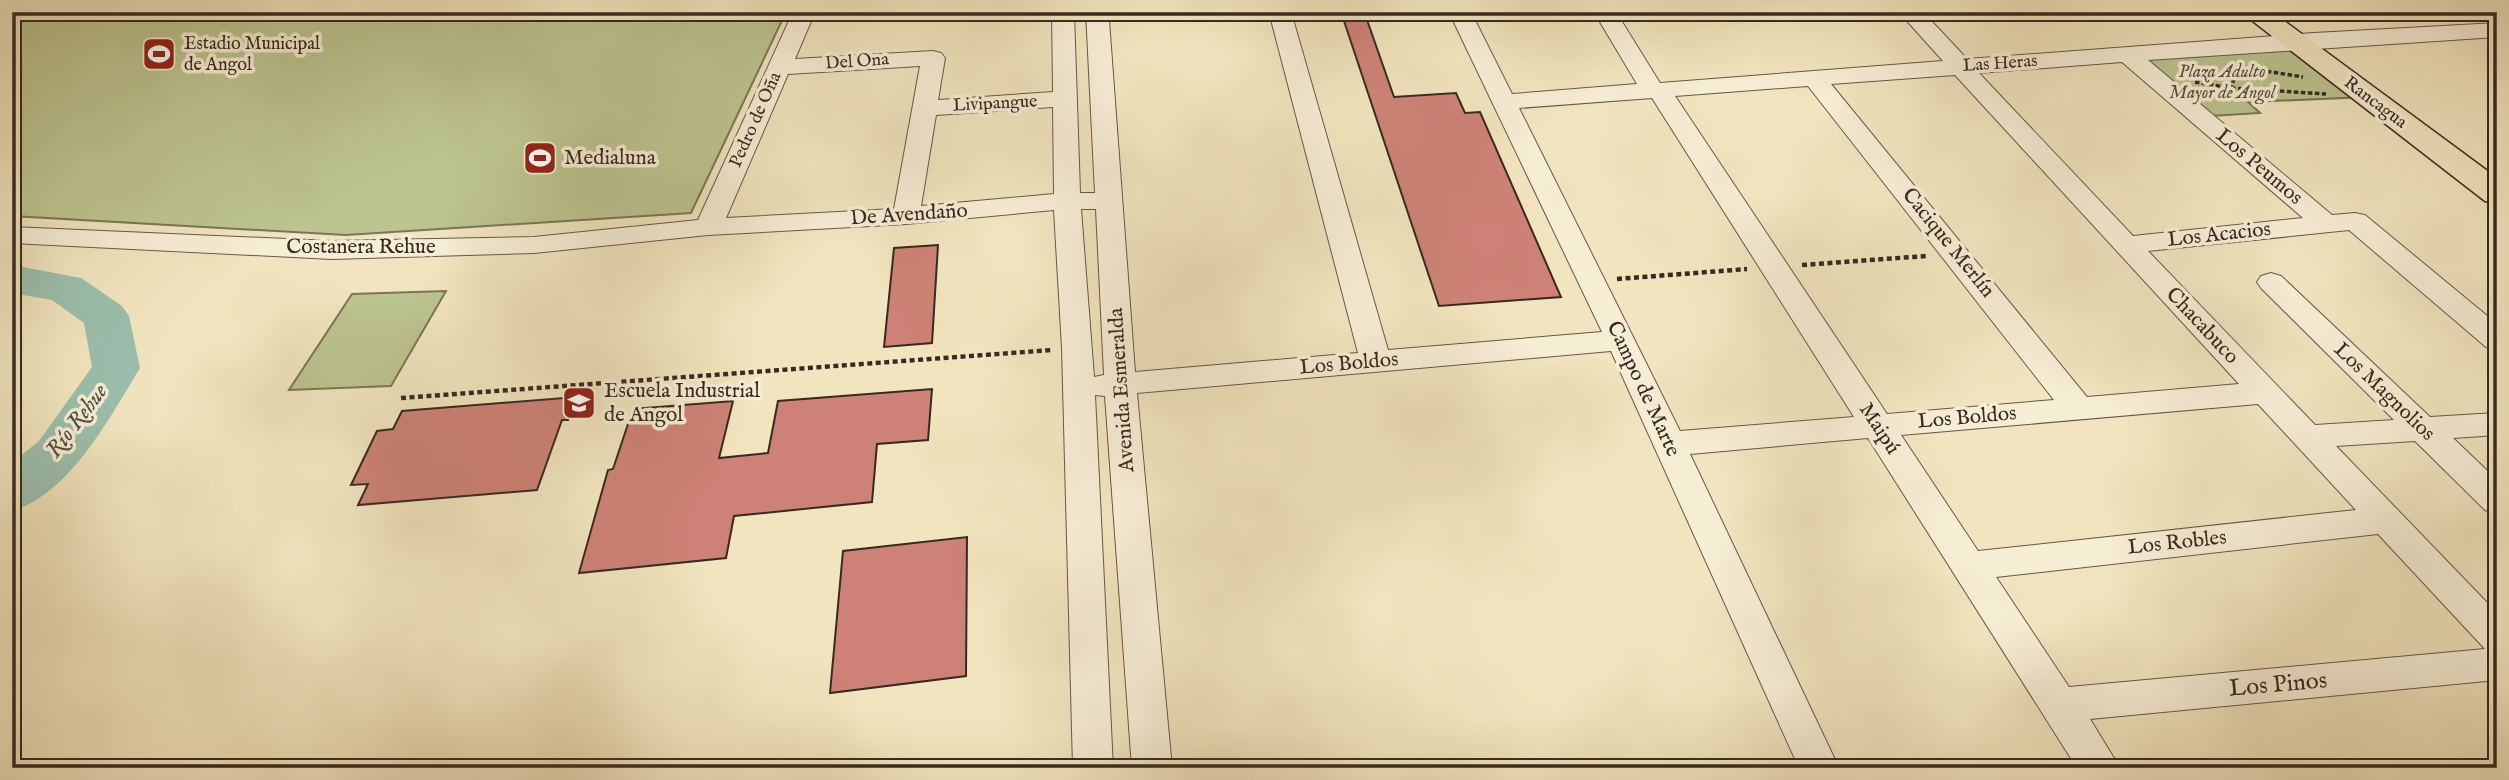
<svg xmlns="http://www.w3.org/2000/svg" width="2509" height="780" font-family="'IM FELL English',serif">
<rect width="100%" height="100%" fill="#f1e4be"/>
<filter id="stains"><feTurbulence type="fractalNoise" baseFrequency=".00286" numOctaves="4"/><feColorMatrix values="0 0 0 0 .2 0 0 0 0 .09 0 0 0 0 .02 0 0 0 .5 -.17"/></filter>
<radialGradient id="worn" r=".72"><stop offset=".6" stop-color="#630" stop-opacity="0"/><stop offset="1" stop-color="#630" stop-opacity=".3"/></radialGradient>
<!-- green -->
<g fill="#bcc490" stroke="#7a7659" stroke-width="2">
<polygon points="12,12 786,12 691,213 346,235 12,216"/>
<polygon points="2295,44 2366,97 2248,102 2260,113 2210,116 2143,56"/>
<polygon points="446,291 391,386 289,390 352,294"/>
</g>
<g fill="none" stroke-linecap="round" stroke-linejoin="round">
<!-- river -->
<path fill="#9bbfad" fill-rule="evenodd" d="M12,265L81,278L122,306L129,316L140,368C110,417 70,494 12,511V463L39,441L92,367L84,323L52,300L12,293Z"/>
</g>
<!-- building -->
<g fill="#ce8277" stroke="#382922" stroke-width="2">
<polygon points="1366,17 1394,97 1456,93 1465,113 1480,112 1561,297 1439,306 1343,18"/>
<polygon points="938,245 932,343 884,347 894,248"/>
<polygon points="932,389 928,440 877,444 872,502 734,516 726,558 579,573 608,470 613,469 633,409 733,401 719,458 768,453 778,401"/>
<polygon points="576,397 568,420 562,420 537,490 358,505 368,484 351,485 377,431 393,429 402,411"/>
<polygon points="967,537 966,676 830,693 843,551"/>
</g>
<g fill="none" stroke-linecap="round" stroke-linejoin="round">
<defs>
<path id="minor" d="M793,12H815L795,59L933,51L941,53L945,58L938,100L1053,92L1052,12H1074L1080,193H1095L1086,12H1141L1138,17L1109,20L1135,372L1358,353L1269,12H1291L1388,350L1602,332L1449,12H1471L1512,94L1637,84L1594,12H1616L1660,83L1943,61L1899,12H1923L1967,59L2314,33L2497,23V37L2148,60L2332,215L2355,213L2365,215L2497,324V350L2486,347L2349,230L2148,251L2315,425L2394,420L2261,288L2257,282L2261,276L2271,273L2281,276L2430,417L2497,413V435L2453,438L2497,480V514L2485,510L2415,441L2336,446L2497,613V680L2090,719L2120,768H2077L1868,438L1690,454L1839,768H1799L1611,351L1137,393L1172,768H1132L1105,396L1095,395L1113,768H1073L1062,348L1054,210L906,224L708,235L534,253L332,259L12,243V227L332,241L534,237L698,220ZM2122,62L2303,218L2133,236L1979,73ZM920,66L894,209L726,218L788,74ZM1955,75L2239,384L2087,397L1831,84ZM1808,86L2054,400L1887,414L1675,96ZM1652,98L1854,417L1680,431L1519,108ZM1053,107L1054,194L921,206L936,115ZM1081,209H1096L1104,375L1094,377ZM2258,404L2356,510L1978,551L1901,435ZM2378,534L2485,649L2069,687L1996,577Z"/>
<polygon id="major" points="2241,12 2272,12 2497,178 2497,204 2485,201"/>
</defs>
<!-- minor casing -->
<use href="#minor" stroke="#665849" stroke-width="2"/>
<!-- major casing -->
<use href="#major" stroke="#382922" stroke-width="3"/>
<!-- path-far1 -->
<g stroke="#382922" stroke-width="3.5" stroke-dasharray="4.5 2.5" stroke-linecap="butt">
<polyline points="2253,69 2303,77"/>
<polyline points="2195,82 2231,88 2235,76 2247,67"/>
<polyline points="2231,88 2326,94"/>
</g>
<!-- path -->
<g stroke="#382922" stroke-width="4.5" stroke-dasharray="5 3.5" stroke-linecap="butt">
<polyline points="1802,265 1926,256"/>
<polyline points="1617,279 1747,269"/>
<polyline points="401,398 1052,350"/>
</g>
<!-- minor -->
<use href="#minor" fill="#f6edd5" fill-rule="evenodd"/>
<!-- major -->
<use href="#major" fill="#f1e4be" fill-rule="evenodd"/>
</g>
<!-- icons -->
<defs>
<symbol id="stadium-square" viewBox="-11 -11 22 22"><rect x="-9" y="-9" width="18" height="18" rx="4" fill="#8f2418" stroke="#f6edd5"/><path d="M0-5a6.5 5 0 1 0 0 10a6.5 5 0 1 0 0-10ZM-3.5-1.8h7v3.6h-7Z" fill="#fff"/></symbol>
<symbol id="school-square" viewBox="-11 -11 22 22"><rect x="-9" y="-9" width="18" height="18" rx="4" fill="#8f2418" stroke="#f6edd5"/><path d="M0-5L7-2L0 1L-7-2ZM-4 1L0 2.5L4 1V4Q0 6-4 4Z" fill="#fff"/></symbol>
</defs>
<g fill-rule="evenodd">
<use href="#stadium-square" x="140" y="35" width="38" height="38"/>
<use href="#stadium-square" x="521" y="139" width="38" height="38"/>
<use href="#school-square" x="560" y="384" width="38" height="38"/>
</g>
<g text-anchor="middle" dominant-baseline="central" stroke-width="7" stroke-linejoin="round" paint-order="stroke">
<!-- far-poi labels -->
<g font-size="18" fill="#382922" stroke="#f6edd5" text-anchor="start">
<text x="184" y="44">Estadio Municipal<tspan x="184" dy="21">de Angol</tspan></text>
</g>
<!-- far-street labels -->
<g font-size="18" fill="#382922" stroke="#f6edd5">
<text transform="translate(857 62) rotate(-4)">Del Ona</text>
<text transform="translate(2000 64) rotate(-4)">Las Heras</text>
<text transform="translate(2375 103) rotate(37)">Rancagua</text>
<text transform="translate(995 104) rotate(-3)">Livipangue</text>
<text transform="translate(756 120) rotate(-66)">Pedro de Oña</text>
</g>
<!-- far-park labels -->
<g font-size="18" font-style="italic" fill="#59503e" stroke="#f6edd5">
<text x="2222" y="72">Plaza Adulto<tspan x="2222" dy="21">Mayor de Angol</tspan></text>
</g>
<!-- poi labels -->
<g font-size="21" fill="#382922" stroke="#f6edd5" text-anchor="start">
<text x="564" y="158">Medialuna</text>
<text x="604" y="391">Escuela Industrial<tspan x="604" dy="24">de Angol</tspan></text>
</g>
<!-- street labels -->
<g font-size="21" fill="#382922" stroke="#f6edd5">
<text transform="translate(2259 167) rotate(40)">Los Peumos</text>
<text transform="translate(909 215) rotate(-4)">De Avendaño</text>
<text transform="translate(2219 235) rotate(-6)">Los Acacios</text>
<text transform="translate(1948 243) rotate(51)">Cacique Merlín</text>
<text x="361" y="247">Costanera Rehue</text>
<text transform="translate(2202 326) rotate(47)">Chacabuco</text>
<text transform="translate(1349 364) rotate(-5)">Los Boldos</text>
<text transform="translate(1643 389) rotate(65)">Campo de Marte</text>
<text transform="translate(1122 390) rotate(-94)">Avenida Esmeralda</text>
<text transform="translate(2384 392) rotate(44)">Los Magnolios</text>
<text transform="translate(1967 418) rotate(-5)">Los Boldos</text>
<text transform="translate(1879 429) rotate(57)">Maipú</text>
<text transform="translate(2177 543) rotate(-6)">Los Robles</text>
</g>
<!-- water labels -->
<g font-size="23" font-style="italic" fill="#514e45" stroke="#f6edd5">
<text transform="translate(77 421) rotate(-53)">Río Rehue</text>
</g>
<!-- near-street labels -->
<g font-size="24" fill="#382922" stroke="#f6edd5">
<text transform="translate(2278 685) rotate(-5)">Los Pinos</text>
</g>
</g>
<!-- margin -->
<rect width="2509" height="780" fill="none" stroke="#f1e4be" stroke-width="42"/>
<rect x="14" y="14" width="2481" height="752" fill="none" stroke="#382922" stroke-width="3.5"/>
<rect x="21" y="21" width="2467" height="738" fill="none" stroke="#382922" stroke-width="2"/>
<rect width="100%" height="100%" filter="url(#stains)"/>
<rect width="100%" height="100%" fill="url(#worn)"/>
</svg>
